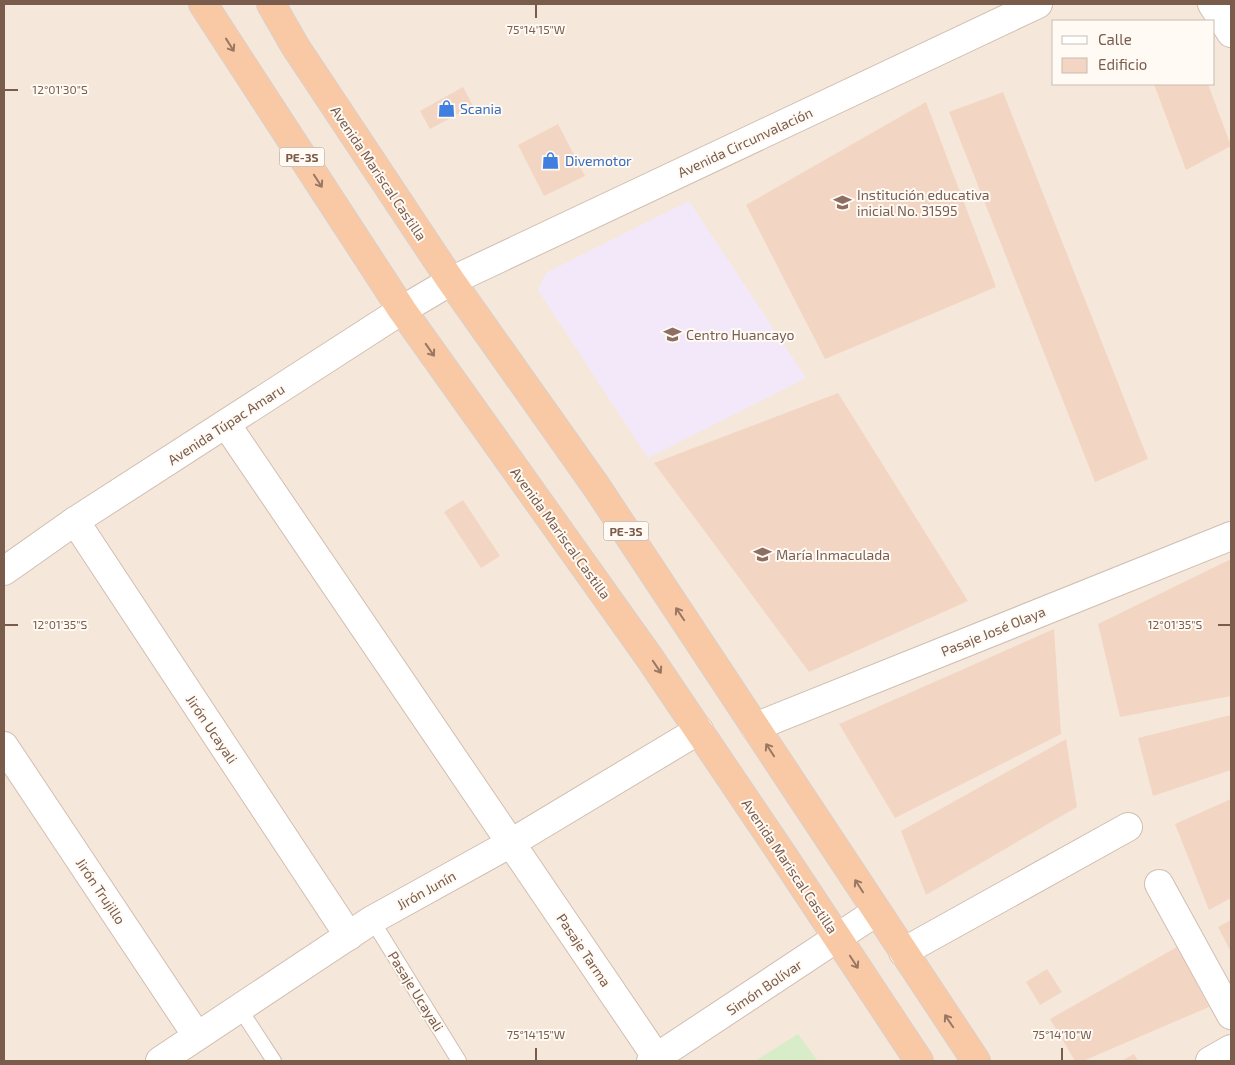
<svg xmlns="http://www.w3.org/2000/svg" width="1235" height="1065" font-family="'Exo 2',sans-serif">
<rect width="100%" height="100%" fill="#fdf6ec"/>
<!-- residential -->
<path fill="#f5e8da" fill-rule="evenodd" d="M4,4H1231V1061H4ZM1054,21H1214V84H1054Z"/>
<!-- education -->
<polygon fill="#f3e8fa" points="689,201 806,378 648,458 538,290 546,273"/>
<!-- green -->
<polygon fill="#d8ecc9" points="798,1034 818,1061 755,1061"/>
<!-- building -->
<g fill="#f3d5c3">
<polygon points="1154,84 1208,84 1231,146 1186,170"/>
<polygon points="463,87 473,106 430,129 420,111"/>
<polygon points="1003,92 1148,459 1095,482 949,112"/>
<polygon points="926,102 996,287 825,359 746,205"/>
<polygon points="558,124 585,176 544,196 518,145"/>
<polygon points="838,393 968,601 809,672 654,463"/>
<polygon points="463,500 500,556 481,568 444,512"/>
<polygon points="1231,559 1231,696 1120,717 1098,624"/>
<polygon points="1054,629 1061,734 895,818 839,724"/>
<polygon points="1231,715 1231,770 1153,796 1138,738"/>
<polygon points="1066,739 1077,807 926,895 901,831"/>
<polygon points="1231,799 1231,898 1209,910 1175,824"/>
<polygon points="1231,920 1231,952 1218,927"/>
<polygon points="1177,947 1209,1007 1083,1061 1075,1061 1050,1019"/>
<polygon points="1047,969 1062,992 1040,1005 1026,982"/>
<polygon points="1134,1054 1138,1061 1121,1061"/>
</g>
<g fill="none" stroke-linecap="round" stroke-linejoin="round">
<defs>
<g id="service">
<polyline points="372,920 459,1061"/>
<polyline points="240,1009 274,1061"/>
</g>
<g id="minor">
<polyline points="402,310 451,281"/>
<polyline points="226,424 657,1058"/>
<polyline points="75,521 349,936"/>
<polyline points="755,727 1231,536"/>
<polyline points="4,746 197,1036"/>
<polyline points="1159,884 1231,1015"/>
<polyline points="903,952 1128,827"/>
<polyline points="160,1061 372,920 511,843 699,730"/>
<polyline points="651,1061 876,912"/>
<polyline points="1210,1061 1231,1049"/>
</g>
<g id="tertiary">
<polyline points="1212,4 1231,33"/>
<polyline points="451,281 1038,4"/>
<polyline points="4,571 75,521 402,310"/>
</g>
<g id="trunk">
<polyline points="203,4 402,310 649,657 784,857 919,1061"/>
<polyline points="271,4 295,46 451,281 596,486 976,1061"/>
</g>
</defs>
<!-- service casing -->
<use href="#service" stroke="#d1beb0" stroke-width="16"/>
<!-- minor casing -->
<use href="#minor" stroke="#d1beb0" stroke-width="30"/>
<!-- tertiary casing -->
<use href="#tertiary" stroke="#d1beb0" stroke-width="30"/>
<!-- trunk casing -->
<use href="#trunk" stroke="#dad1cd" stroke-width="30"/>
<!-- service -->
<use href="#service" stroke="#fff" stroke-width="14"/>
<!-- minor -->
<use href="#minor" stroke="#fff" stroke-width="28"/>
<!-- tertiary -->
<use href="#tertiary" stroke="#fff" stroke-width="28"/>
<!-- trunk -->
<use href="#trunk" stroke="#f9c8a4" stroke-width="28"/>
</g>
<!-- one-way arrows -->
<defs><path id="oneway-shaft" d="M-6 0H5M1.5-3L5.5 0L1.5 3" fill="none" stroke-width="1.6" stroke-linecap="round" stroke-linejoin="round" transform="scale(1.25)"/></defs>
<g stroke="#9a7763">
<use href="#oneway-shaft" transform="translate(230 45) rotate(58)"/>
<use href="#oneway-shaft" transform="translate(318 181) rotate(57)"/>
<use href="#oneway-shaft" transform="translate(430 350) rotate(55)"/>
<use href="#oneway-shaft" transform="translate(680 614) rotate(-124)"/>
<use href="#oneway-shaft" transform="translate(657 667) rotate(56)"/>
<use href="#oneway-shaft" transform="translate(770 750) rotate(-123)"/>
<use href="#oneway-shaft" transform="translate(859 886) rotate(-123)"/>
<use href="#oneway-shaft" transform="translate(854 962) rotate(57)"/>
<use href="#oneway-shaft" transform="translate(949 1021) rotate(-124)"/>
</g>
<!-- ticks -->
<path fill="none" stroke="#7a5c4d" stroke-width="2" d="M536,5V18M5,90H18M5,625H18M1218,625H1230M536,1048V1060M1062,1048V1060"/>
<!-- icons -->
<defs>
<symbol id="shop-bare" viewBox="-9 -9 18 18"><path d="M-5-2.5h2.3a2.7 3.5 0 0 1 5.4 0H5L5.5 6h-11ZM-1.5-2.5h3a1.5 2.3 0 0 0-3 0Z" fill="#3f7fe0" stroke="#fffaf3" stroke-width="2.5" paint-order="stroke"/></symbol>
<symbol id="school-bare" viewBox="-9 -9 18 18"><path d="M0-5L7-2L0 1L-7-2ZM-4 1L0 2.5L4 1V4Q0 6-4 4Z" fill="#8d6e63" stroke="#fffaf3" stroke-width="2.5" paint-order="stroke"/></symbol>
</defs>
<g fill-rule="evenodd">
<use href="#shop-bare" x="434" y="96" width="25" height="25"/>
<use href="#shop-bare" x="538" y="148" width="25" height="25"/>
<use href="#school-bare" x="830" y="190" width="25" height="25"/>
<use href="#school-bare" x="660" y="322" width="25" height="25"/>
<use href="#school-bare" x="750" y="542" width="25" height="25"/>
</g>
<g text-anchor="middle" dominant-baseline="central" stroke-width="4" stroke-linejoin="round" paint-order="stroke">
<!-- shield labels -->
<g fill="#fffaf3" stroke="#a28b7f" stroke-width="1">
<rect x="279.5" y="147.5" width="45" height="19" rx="4"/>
<rect x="603.5" y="521.5" width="45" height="19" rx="4"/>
</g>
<g font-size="12" font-weight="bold" fill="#7a5c4d">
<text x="302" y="157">PE-3S</text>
<text x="626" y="531">PE-3S</text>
</g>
<!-- shop labels -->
<g font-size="14" fill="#366cbe" stroke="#fffaf3" text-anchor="start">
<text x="460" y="108">Scania</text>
<text x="565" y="160">Divemotor</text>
</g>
<!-- street labels -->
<g font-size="14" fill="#7a5c4d" stroke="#fffaf3">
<text transform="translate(745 142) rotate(-25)">Avenida Circunvalación</text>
<text transform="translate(379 173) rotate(56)">Avenida Mariscal Castilla</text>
<text transform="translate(226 424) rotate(-33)">Avenida Túpac Amaru</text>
<text transform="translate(561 533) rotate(54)">Avenida Mariscal Castilla</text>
<text transform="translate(993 631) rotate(-22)">Pasaje José Olaya</text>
<text transform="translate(212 729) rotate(56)">Jirón Ucayali</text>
<text transform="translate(790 866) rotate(56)">Avenida Mariscal Castilla</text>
<text transform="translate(426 890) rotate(-29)">Jirón Junín</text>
<text transform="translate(101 891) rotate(56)">Jirón Trujillo</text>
<text transform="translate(584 950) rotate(56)">Pasaje Tarma</text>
<text transform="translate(764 987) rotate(-34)">Simón Bolívar</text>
<text transform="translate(416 991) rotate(58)">Pasaje Ucayali</text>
</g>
<!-- education labels -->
<g font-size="14" fill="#785e54" stroke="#fffaf3" text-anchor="start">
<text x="857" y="194">Institución educativa<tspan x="857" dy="16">inicial No. 31595</tspan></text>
<text x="686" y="334">Centro Huancayo</text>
<text x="776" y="554">María Inmaculada</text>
</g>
</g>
<g font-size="12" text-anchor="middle" fill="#7a5c4d" stroke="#fffaf3" stroke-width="4" stroke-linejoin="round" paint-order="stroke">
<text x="536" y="34">75°14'15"W</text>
<text x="60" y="94">12°01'30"S</text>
<text x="60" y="629">12°01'35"S</text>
<text x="1175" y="629">12°01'35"S</text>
<text x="536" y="1039">75°14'15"W</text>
<text x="1062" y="1039">75°14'10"W</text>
</g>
<!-- border -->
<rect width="1235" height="1065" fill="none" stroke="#7a5c4d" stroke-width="10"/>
<!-- legend -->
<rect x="1052" y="20" width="162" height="65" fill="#fffaf3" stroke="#cabbb1"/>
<rect x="1062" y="36" width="25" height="8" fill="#ffffff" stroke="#cabbb1"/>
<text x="1098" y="45" font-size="15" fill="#7a5c4d">Calle</text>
<rect x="1062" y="58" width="25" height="15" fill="#f3d5c3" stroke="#cabbb1"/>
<text x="1098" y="70" font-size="15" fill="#7a5c4d">Edificio</text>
</svg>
